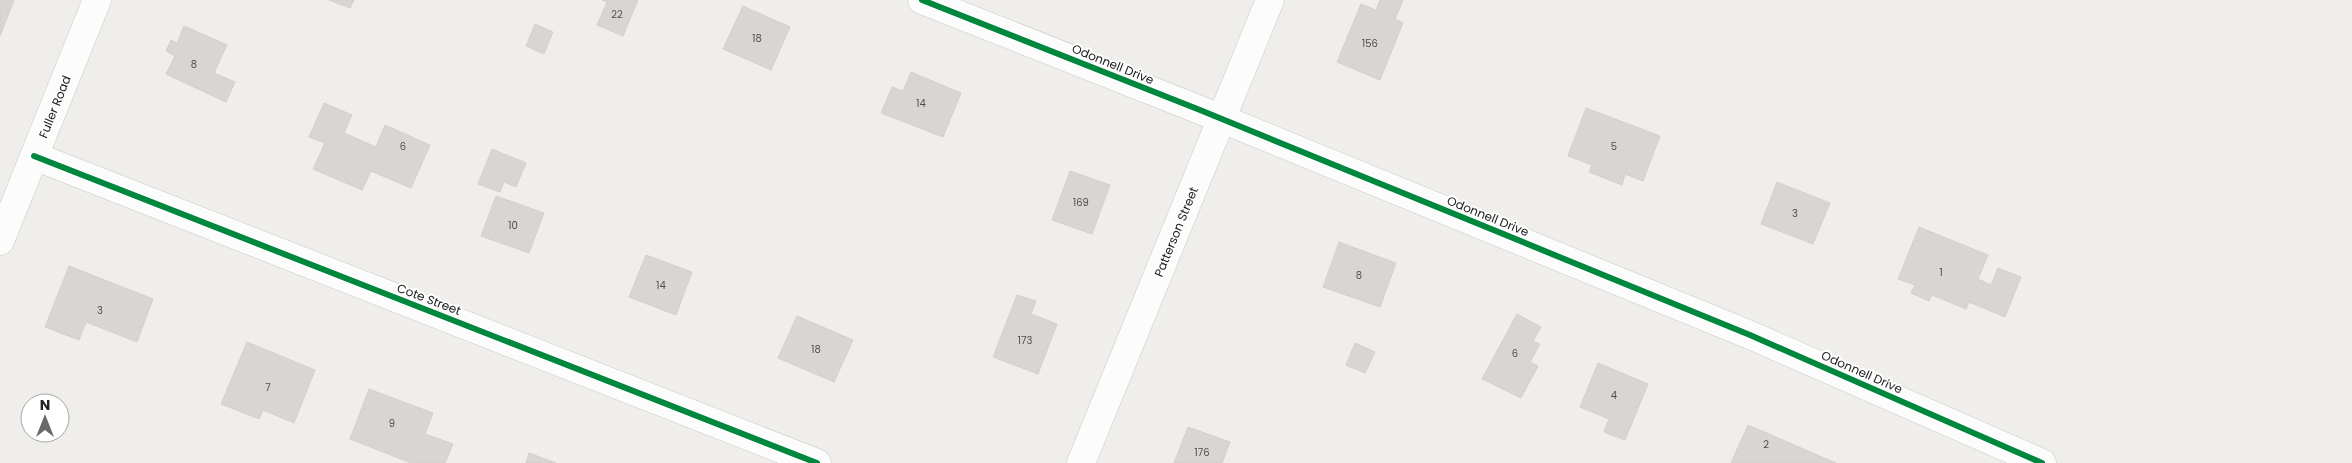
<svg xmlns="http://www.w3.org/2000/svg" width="2352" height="463" font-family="Poppins,sans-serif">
<rect width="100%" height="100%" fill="#f0eeeb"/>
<!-- building -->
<g fill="#d8d6d3" stroke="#d3cfcc">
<polygon points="0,0 14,0 0,36"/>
<polygon points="329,0 354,0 350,8"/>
<polygon points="602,0 638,0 623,36 597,25 607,2"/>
<polygon points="1380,0 1403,0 1395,19 1403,23 1380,80 1337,62 1361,4 1376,10"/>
<polygon points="743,6 790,27 771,70 723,49"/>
<polygon points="535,24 553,32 544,54 526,46"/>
<polygon points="184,26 227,45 214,73 235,82 226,102 166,74 175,56 166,51 171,40 177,43"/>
<polygon points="911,72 961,93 943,137 881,113 892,87 903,91"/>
<polygon points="324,103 352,115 344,133 376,147 385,125 430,145 411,188 371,171 362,190 313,169 325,143 309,137"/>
<polygon points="1586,108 1660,136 1643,181 1625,174 1622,185 1589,172 1592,165 1568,156"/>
<polygon points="492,149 526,163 516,187 504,182 500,192 478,184"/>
<polygon points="1070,171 1110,185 1092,234 1052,220"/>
<polygon points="1777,182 1830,203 1813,244 1761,224"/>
<polygon points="496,196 544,213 529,253 481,236"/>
<polygon points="1919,227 1988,255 1978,279 1991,285 1998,268 2021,277 2005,317 1969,302 1966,309 1932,295 1929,301 1911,293 1915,285 1898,279"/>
<polygon points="1339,242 1396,263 1380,307 1323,287"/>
<polygon points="646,255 692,272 676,315 629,297"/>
<polygon points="69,266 153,299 137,342 86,322 79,340 45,327"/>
<polygon points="1017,295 1036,301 1031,314 1057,324 1038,374 993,357"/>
<polygon points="1517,314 1541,327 1533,341 1540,344 1530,362 1538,366 1521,398 1482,379"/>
<polygon points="797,316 853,340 834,382 778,358"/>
<polygon points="247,342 315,370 294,423 263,410 259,419 221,404"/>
<polygon points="1355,343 1375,352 1365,373 1346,365"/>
<polygon points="1598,363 1648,384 1625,440 1604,432 1609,419 1580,407"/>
<polygon points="369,389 433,413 425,434 453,444 445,463 411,463 350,439"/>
<polygon points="1748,425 1836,463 1731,463"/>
<polygon points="1188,427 1230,442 1222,463 1174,463"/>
<polygon points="529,453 556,463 526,463"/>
</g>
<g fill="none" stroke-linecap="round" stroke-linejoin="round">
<defs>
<g id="minor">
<polyline points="922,0 1200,110 1750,335 2042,463"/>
<polyline points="34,156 817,463"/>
<path id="s1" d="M0,241L97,0"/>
<path id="s2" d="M1081,463L1270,0"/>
</g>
</defs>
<!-- minor casing -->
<use href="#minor" stroke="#c9c8c7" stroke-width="29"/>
<!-- minor -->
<use href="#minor" stroke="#fdfcfc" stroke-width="28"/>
<defs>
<g id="cycleway">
<polyline points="922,0 1200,110 1750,335 2042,463"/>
<polyline points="34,156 817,463"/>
</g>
</defs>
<!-- cycleway casing -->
<use href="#cycleway" stroke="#fff" stroke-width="9"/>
<!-- cycleway -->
<use href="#cycleway" stroke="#00873e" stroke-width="6"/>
</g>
<g text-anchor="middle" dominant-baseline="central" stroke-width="4" stroke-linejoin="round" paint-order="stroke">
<!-- number labels -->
<g font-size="10" fill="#504f4e">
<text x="617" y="14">22</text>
<text x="757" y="38">18</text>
<text x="1370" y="43">156</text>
<text x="194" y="64">8</text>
<text x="921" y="103">14</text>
<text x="403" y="146">6</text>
<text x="1614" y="146">5</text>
<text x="1081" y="202">169</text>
<text x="1795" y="213">3</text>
<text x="513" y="225">10</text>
<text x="1941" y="272">1</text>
<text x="1359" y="275">8</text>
<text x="661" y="285">14</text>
<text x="100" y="310">3</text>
<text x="1025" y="340">173</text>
<text x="816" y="349">18</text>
<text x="1515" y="353">6</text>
<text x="268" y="387">7</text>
<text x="1614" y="395">4</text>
<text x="392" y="423">9</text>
<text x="1766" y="444">2</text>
<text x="1202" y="452">176</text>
</g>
<!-- street labels -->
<g font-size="12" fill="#222" stroke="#fff">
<text transform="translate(1113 64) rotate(22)">Odonnell Drive</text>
<text stroke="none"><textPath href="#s1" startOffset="145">Fuller Road</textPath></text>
<text transform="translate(1488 216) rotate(22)">Odonnell Drive</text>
<text stroke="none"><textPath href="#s2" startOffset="250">Patterson Street</textPath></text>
<text transform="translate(429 299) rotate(21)">Cote Street</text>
<text transform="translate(1862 372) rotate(24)">Odonnell Drive</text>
</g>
</g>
<!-- north arrow -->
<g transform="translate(45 418)"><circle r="24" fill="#ffffff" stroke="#a7a7a7"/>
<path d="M0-4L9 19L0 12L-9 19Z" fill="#6a6968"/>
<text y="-8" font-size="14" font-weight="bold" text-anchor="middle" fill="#222222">N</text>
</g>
</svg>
